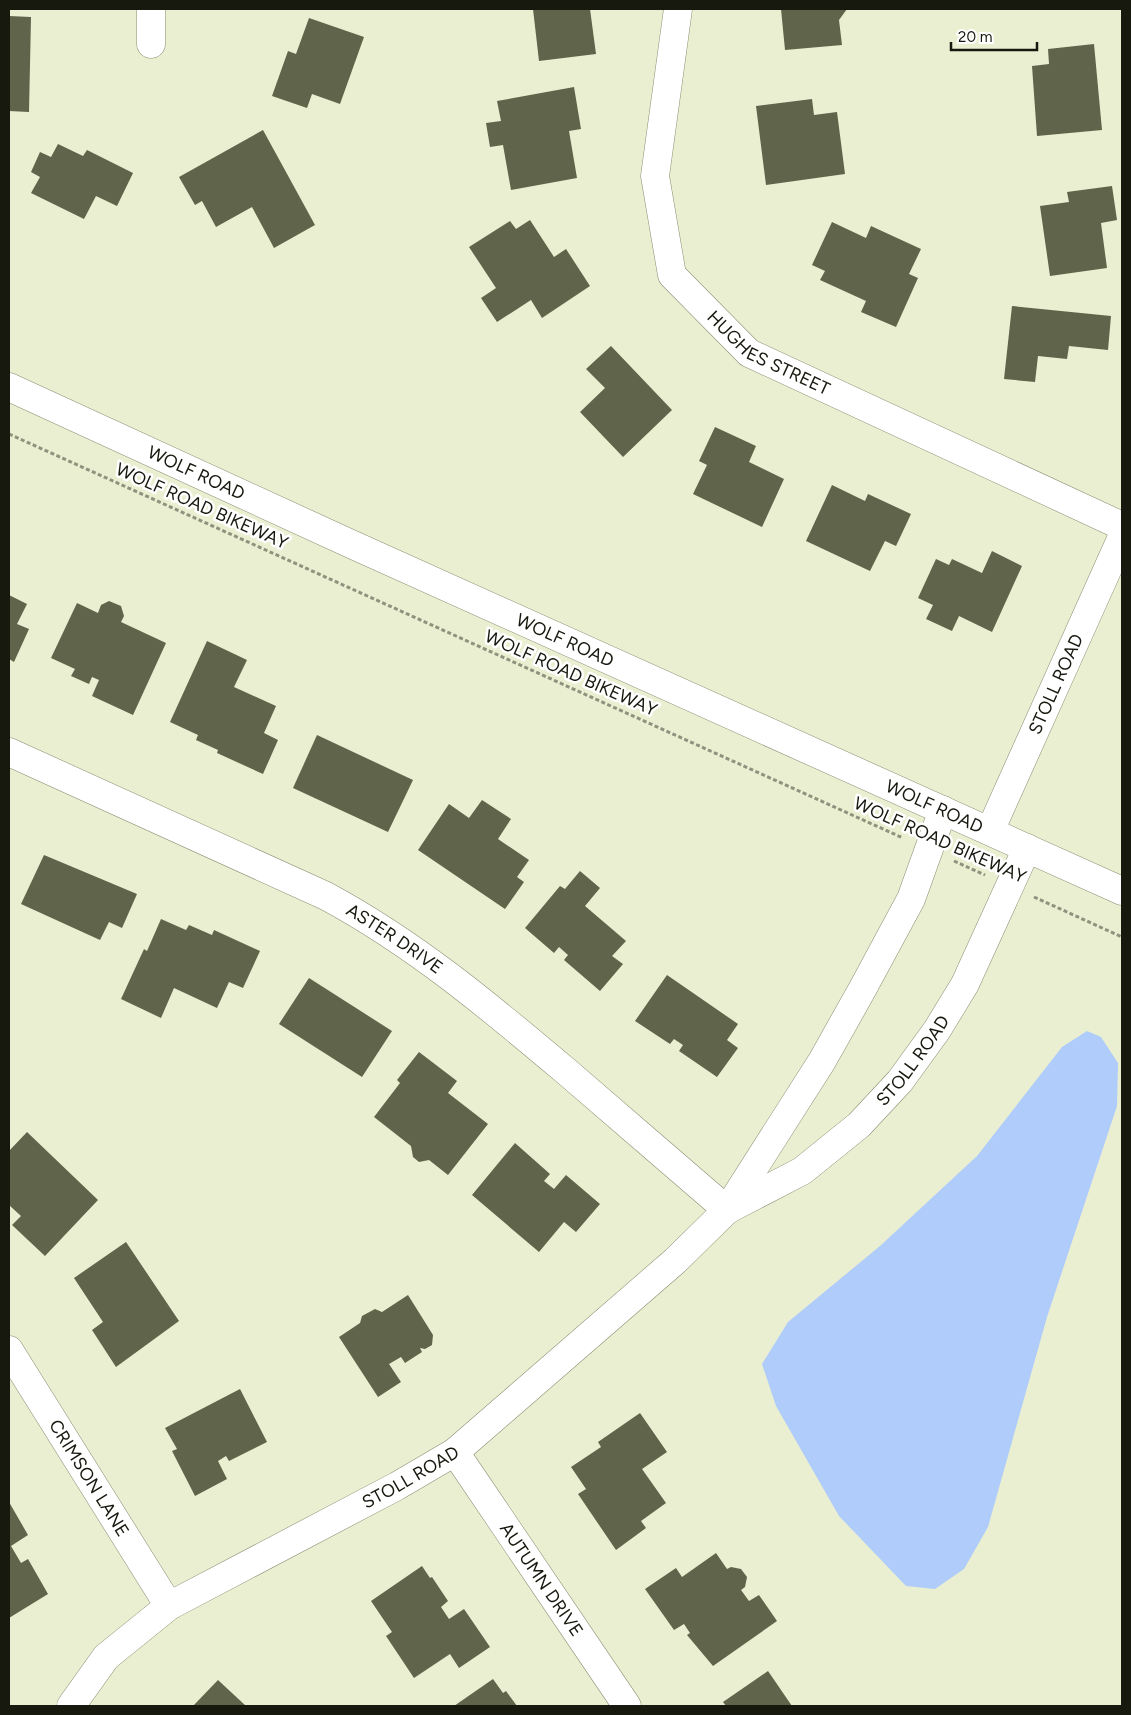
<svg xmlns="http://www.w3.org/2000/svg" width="1131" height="1715" font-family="Figtree,sans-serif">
<rect width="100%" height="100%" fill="#eaefd1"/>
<!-- water -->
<polygon fill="#afccfb" points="1087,1031 1101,1037 1118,1063 1117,1106 1047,1317 988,1527 964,1569 935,1589 906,1586 839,1516 776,1406 762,1364 788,1322 880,1246 977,1156 1062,1047"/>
<!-- building -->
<g fill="#60644a">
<polygon points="533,9 590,9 596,54 539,61"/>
<polygon points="781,9 847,9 839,20 842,45 785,50"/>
<polygon points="9,16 31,17 29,112 9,111"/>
<polygon points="309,18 364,37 340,104 312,94 307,108 272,96 288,51 296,54"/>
<polygon points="1094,44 1102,130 1037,136 1032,66 1049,64 1048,49"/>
<polygon points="574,87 581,129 569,131 577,178 511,190 503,145 490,147 486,123 501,121 497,101"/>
<polygon points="812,99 814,115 837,112 845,174 766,185 756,106"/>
<polygon points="263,130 315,225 274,248 252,207 216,227 202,201 195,205 179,177"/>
<polygon points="58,144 83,156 87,150 133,173 117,206 96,196 84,219 31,193 40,177 31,172 40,152 51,157"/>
<polygon points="1112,186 1117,220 1101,223 1107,268 1050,276 1040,206 1069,202 1067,192"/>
<polygon points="530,220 554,257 566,249 590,286 542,318 531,300 497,322 481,298 496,288 469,247 510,221 516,229"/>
<polygon points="832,222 866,238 871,226 921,249 909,274 918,278 896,327 861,312 866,301 820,280 825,271 812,265"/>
<polygon points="1012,306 1111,316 1108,350 1069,346 1067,359 1038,356 1035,382 1004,379"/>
<polygon points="611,346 672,410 623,457 580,412 605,388 586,369"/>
<polygon points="715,427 756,446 749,462 784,479 762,527 693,494 707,465 699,461"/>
<polygon points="832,485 865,501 868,494 911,514 896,546 885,541 870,571 806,541"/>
<polygon points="992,551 1022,566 992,632 959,616 952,631 926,619 933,605 918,598 936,559 949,565 952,559 982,573"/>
<polygon points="9,595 27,604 17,624 29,629 14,662 9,659"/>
<polygon points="109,601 121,606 124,616 121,622 166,643 133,715 92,696 99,680 92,677 89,684 71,676 75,669 51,658 77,603 98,613 101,605"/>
<polygon points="207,641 247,660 234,687 276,706 264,733 278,740 263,774 217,753 218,750 196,740 198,735 170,722"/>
<polygon points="317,735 413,780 388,832 293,788"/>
<polygon points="482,800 511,819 498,839 529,860 517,877 524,882 505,909 418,850 449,804 469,818"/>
<polygon points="44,855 137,894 122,928 109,922 100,940 21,904"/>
<polygon points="580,871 600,888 585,906 626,941 612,956 623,964 600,991 564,960 568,955 559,947 554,953 525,928 560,886 565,889"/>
<polygon points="161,919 186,930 189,925 212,935 214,930 260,951 243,988 229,982 217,1008 174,988 161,1018 121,999 144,949 147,951"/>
<polygon points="667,975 738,1024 727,1040 738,1048 717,1077 679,1051 683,1045 674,1039 670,1044 635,1021"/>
<polygon points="309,978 392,1031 362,1077 279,1024"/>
<polygon points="419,1052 457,1081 448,1093 488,1124 448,1175 429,1160 419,1162 413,1157 411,1146 374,1117 400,1083 397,1080"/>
<polygon points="27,1132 98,1200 45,1256 12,1225 21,1216 9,1205 9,1151"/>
<polygon points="515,1143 550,1174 544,1181 554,1189 566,1175 600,1204 576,1232 564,1222 539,1252 472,1195"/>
<polygon points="126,1242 179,1321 116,1367 92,1330 103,1322 74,1278"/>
<polygon points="408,1295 433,1335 432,1345 425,1349 420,1348 422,1352 405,1363 401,1357 389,1364 401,1382 378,1397 339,1337 360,1323 362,1316 375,1309 382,1312"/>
<polygon points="240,1389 267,1442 229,1461 226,1456 218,1461 227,1479 195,1496 172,1451 177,1449 165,1428"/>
<polygon points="640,1413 667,1452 642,1469 666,1503 641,1521 646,1528 616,1550 578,1494 586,1489 571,1467 601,1447 598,1442"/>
<polygon points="9,1502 28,1535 11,1546 21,1563 28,1559 48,1594 9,1618"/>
<polygon points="716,1553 727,1569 731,1567 741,1569 747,1577 745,1587 741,1590 749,1601 759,1595 777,1621 713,1666 687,1635 690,1633 684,1624 674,1630 645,1589 676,1568 682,1577"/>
<polygon points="422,1566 430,1578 432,1577 448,1601 441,1607 449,1619 464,1609 490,1647 459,1668 450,1654 414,1678 386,1636 392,1632 371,1601"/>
<polygon points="768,1671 792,1706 726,1706 723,1702"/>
<polygon points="493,1679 503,1693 506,1691 517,1706 454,1706"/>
<polygon points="218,1680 246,1706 193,1706"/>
</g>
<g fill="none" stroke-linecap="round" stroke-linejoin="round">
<defs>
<g id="street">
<path id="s1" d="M678,9L655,176L672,275L749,353L1122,526"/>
<polyline points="151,44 151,9"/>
<path id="s2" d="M9,752L326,896C415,944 490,1007 567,1072C620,1118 674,1164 727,1210"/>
<path id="s3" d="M990,831L1122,537"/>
<path id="s4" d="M727,1210L802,1171L859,1125L900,1081L937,1030L965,984L1027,848"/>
<path id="s5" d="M9,1350L169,1606"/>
<path id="s6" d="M455,1452L627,1706"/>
<path id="s7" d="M71,1706L106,1657L169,1606L397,1486L455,1452L675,1261L727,1210L822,1061L863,988L911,899L943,810"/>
</g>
<g id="secondary">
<path id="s8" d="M9,387L351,544L1122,891"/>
</g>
</defs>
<!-- street casing -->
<use href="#street" stroke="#898e73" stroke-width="29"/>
<!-- secondary casing -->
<use href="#secondary" stroke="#898e73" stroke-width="29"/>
<!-- path -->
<g stroke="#8f927d" stroke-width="3" stroke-dasharray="4 2.5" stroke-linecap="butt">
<polyline points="9,434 903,838"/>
<polyline points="954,861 985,875"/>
<polyline points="1034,897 1122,937"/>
</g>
<!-- street -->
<use href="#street" stroke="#fff" stroke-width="28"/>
<!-- secondary -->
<use href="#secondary" stroke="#fff" stroke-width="28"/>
</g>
<g text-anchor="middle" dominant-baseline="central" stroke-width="5" stroke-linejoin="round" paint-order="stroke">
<!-- street labels -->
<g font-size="18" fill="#17180e" stroke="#fff">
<text stroke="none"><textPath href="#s1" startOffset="395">HUGHES STREET</textPath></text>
<text stroke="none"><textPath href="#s8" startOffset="206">WOLF ROAD</textPath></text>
<text transform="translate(202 506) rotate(24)">WOLF ROAD BIKEWAY</text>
<text stroke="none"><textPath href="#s8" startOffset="611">WOLF ROAD</textPath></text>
<text transform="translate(571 673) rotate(24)">WOLF ROAD BIKEWAY</text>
<text stroke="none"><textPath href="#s3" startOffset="161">STOLL ROAD</textPath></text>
<text stroke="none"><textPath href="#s8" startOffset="1016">WOLF ROAD</textPath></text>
<text transform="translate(940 840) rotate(24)">WOLF ROAD BIKEWAY</text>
<text stroke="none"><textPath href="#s2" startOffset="429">ASTER DRIVE</textPath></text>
<text stroke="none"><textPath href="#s4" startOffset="242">STOLL ROAD</textPath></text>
<text stroke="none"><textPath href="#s7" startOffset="415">STOLL ROAD</textPath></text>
<text stroke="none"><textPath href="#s5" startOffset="151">CRIMSON LANE</textPath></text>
<text stroke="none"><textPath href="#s6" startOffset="154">AUTUMN DRIVE</textPath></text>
</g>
</g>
<!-- border -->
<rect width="1131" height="1715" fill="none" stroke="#17180e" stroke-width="20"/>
<!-- scale -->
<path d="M951 42v8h86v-8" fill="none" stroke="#17180e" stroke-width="2.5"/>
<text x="958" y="42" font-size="15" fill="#17180e" stroke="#ffffff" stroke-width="4" paint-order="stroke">20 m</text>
</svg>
